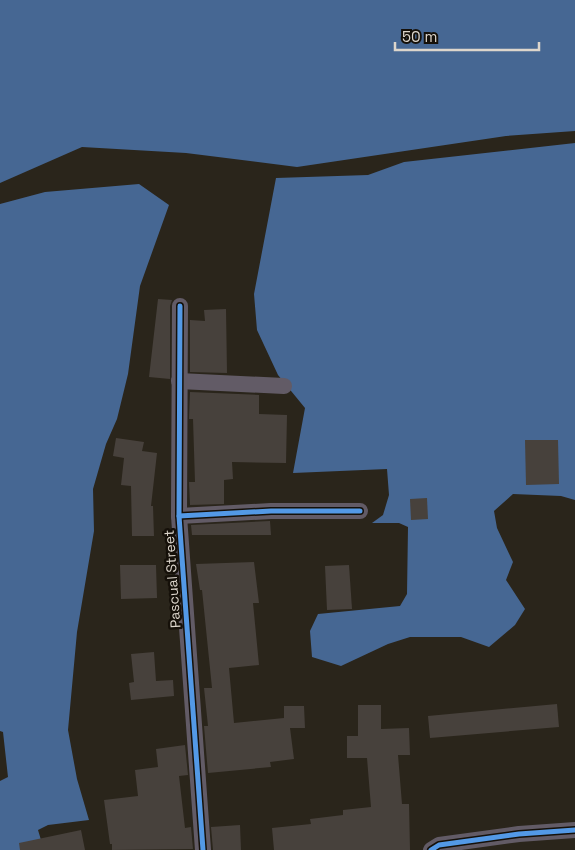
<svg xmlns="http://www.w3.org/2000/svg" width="575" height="850" font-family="'Space Grotesk',sans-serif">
<rect width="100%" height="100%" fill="#2a251b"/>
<!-- water -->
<g fill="#466793">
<polygon points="0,0 575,0 575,131 506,136 297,167 186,153 82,147 0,183"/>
<polygon points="575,143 575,500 561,496 513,494 494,511 497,528 513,562 506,580 525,609 515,625 489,647 461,637 410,637 388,644 341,666 312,657 310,631 318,614 400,606 407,594 408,527 399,523 372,523 383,515 389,495 387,469 293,473 305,408 278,375 257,330 254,294 276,178 368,175 404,162"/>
<polygon points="139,184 169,205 140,286 128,374 117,419 106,444 93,489 94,531 77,632 68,730 77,779 89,820 48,825 38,830 44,850 0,850 0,781 8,777 3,732 0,731 0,204 45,192"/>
</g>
<!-- building -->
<g fill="#47413c">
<polygon points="158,299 172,300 170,306 170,379 149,377"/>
<polygon points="226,309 227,373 190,372 190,320 205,321 204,310"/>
<polygon points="190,392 259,395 259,414 287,415 286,463 232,462 233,479 224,480 224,504 190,505 189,482 195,482 193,419 189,419"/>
<polygon points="116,438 144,442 142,451 157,453 151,506 153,506 154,536 132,536 131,486 121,485 124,458 113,456"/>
<polygon points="525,440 558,440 559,484 526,485"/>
<polygon points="427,498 428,519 411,520 410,499"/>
<polygon points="270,521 271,535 192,535 191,525"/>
<polygon points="254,562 259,603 253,603 259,665 229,668 234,723 284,718 284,706 304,706 305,728 290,728 294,759 270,762 271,767 208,773 204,726 208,726 204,688 212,688 202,590 200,590 196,564"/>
<polygon points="120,565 156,565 157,598 121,599"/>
<polygon points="349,565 352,609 327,610 325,566"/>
<polygon points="154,652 156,681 173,680 174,696 131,700 129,683 134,682 131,654"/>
<polygon points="557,704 559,727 430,738 428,716"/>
<polygon points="358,705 381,705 381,729 409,728 410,755 398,755 402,804 409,804 410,850 274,850 272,828 311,824 310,819 343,815 343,810 371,807 367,758 347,758 347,736 358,736"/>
<polygon points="185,745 188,775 179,776 185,828 191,827 193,849 112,850 112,844 110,844 104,800 138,796 135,770 158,767 156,749"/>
<polygon points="240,825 241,850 213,850 211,827"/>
<polygon points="81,830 85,850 20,850 19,843"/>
</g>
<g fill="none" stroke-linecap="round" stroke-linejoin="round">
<!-- minor -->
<g stroke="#625b66" stroke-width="16">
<polyline points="180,306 179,516 203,850"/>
<polyline points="179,381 284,386"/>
<polyline points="179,516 271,511 360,511"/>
<polyline points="431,850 439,845 519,834 575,830"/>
</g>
<defs>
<g id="cycleway">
<polyline points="180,306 179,516 203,850"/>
<polyline points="179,516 271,511 360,511"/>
<polyline points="431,850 439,845 519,834 575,830"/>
</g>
</defs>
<!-- cycleway casing -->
<use href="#cycleway" stroke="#151009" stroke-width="8"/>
<!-- cycleway -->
<use href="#cycleway" stroke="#5399e6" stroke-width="5"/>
</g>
<g text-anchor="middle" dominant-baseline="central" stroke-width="5" stroke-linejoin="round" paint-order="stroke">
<!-- street labels -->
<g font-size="14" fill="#ddd6cc" stroke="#151009">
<text transform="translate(172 579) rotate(-94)">Pascual Street</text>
</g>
</g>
<!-- scale -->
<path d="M395 42v8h144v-8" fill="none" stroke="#ddd6cc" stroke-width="2.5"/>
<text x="402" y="42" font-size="15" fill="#ddd6cc" stroke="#151009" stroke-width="4" paint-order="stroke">50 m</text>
</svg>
